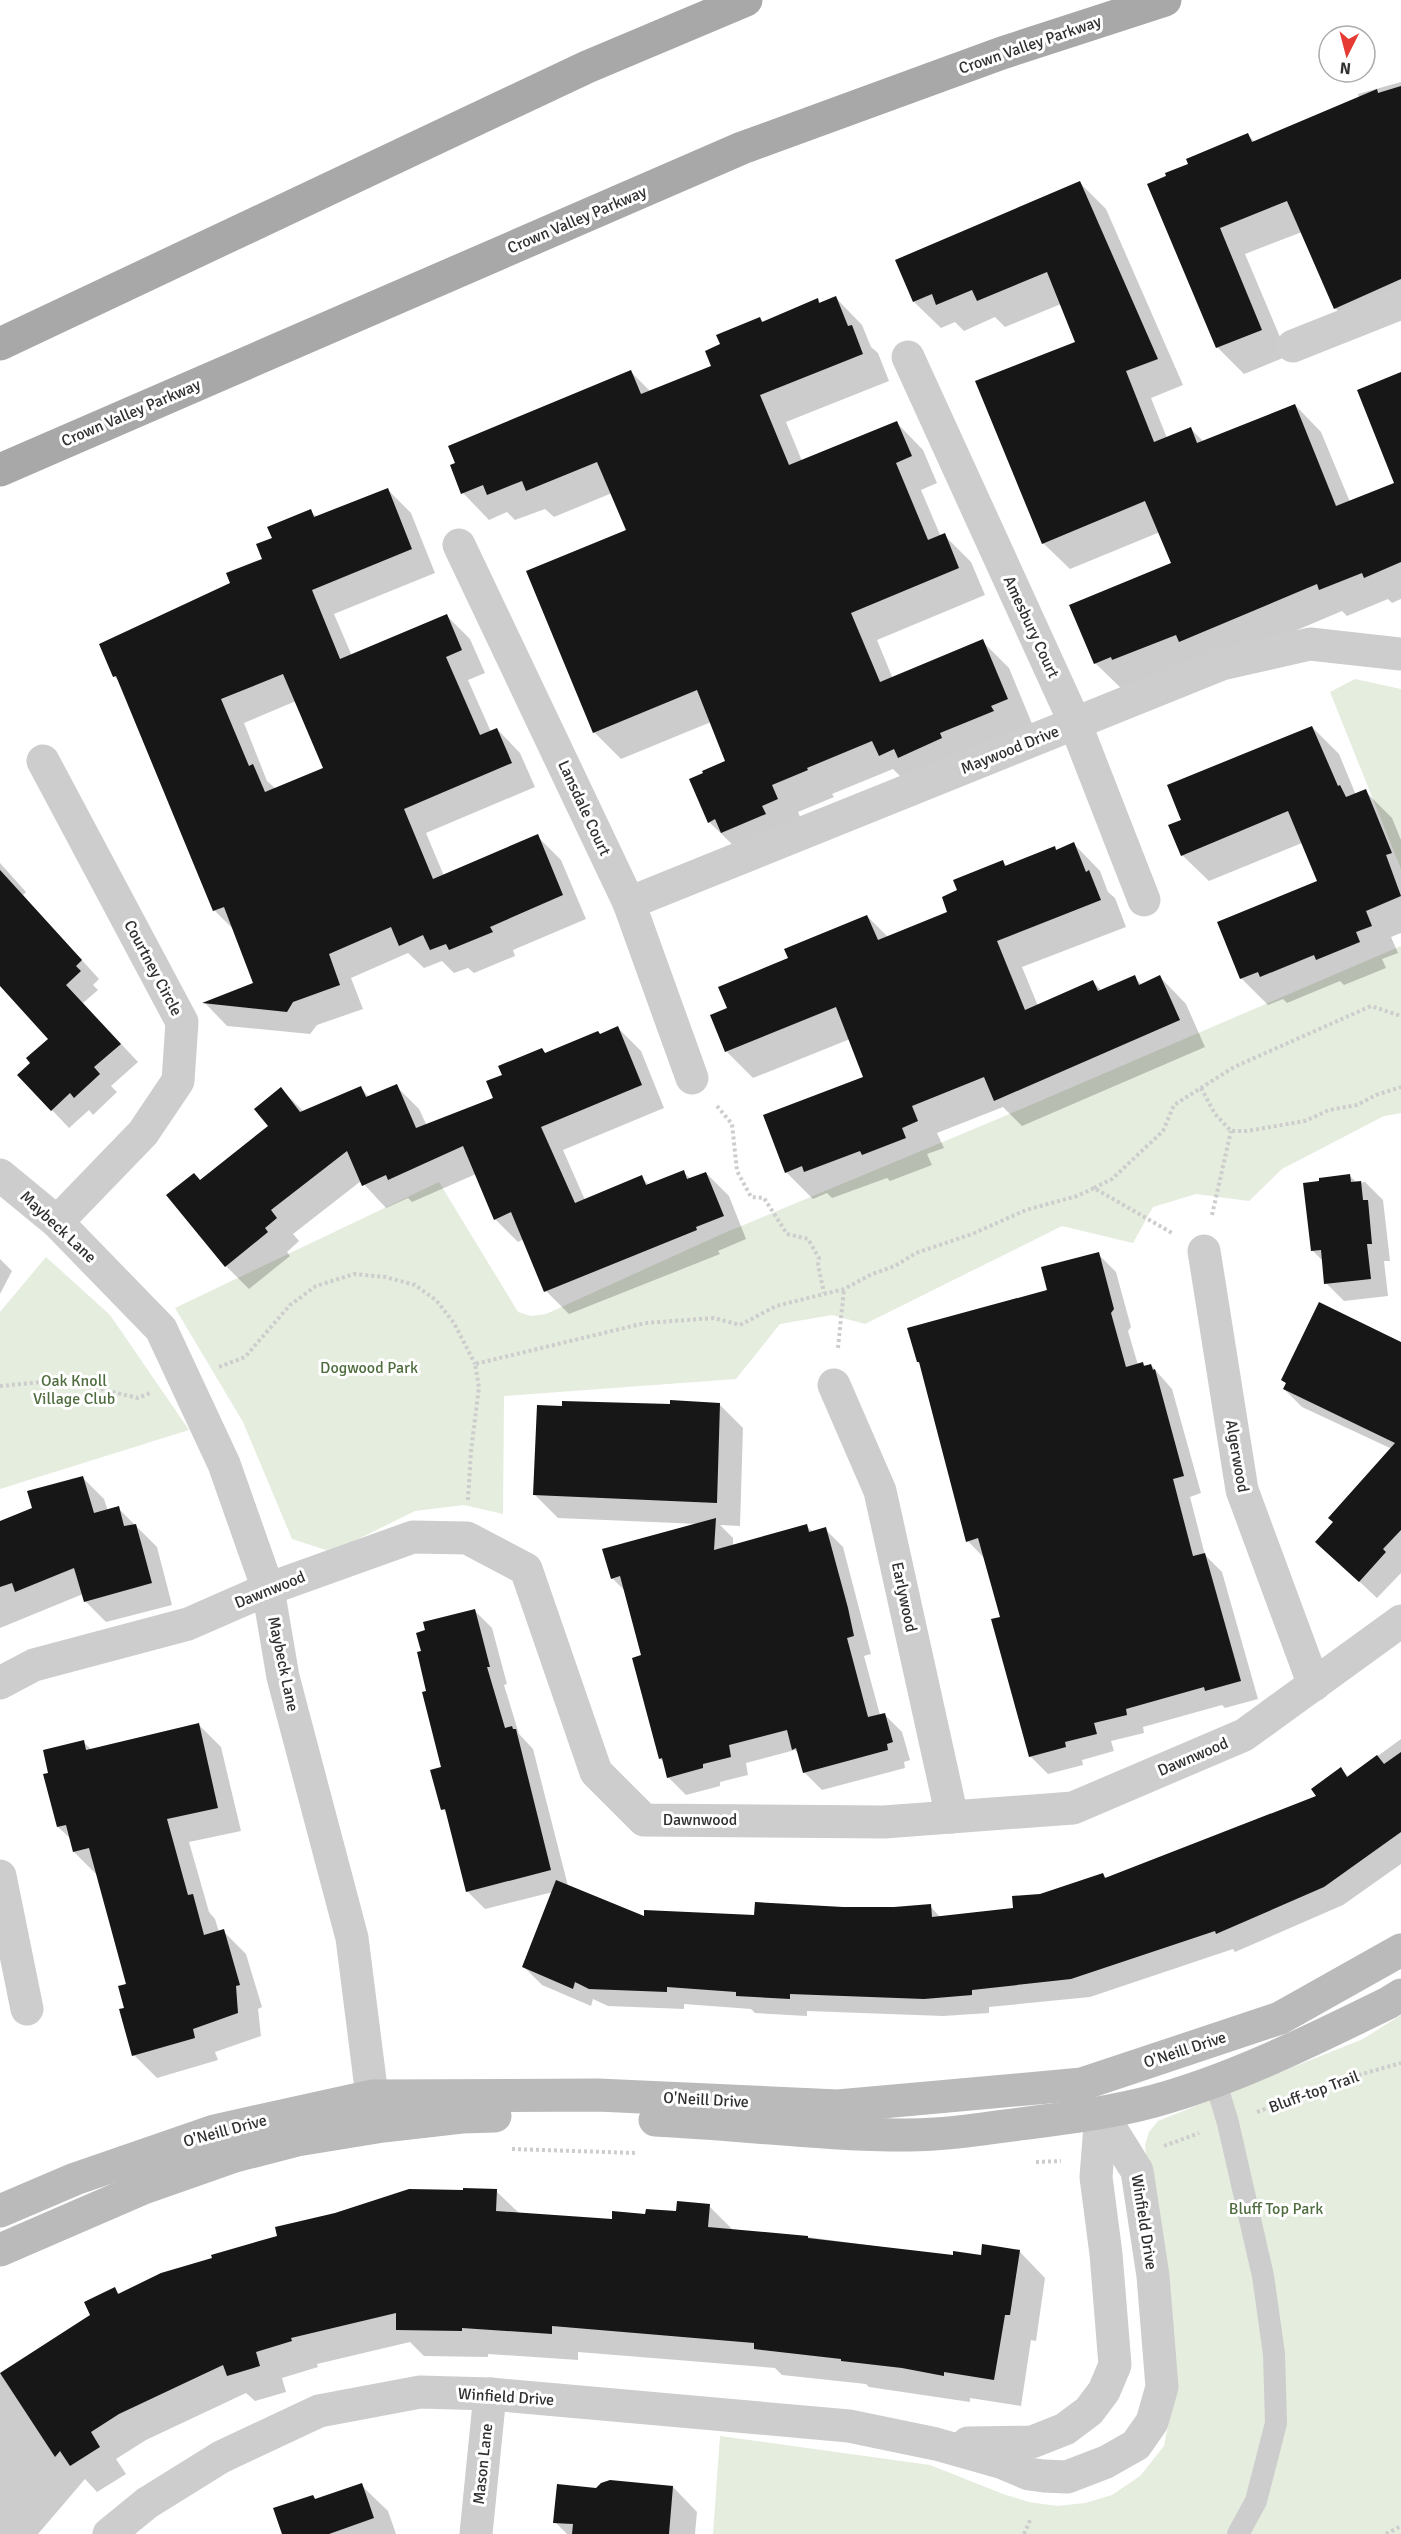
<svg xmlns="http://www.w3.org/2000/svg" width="1401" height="2534" font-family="Signika,sans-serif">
<rect width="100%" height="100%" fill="#fff"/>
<!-- green -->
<g fill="#e5edde">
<polygon points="1355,679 1401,689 1401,869 1330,692"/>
<polygon points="1401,946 1401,1113 1384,1116 1282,1169 1249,1201 1196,1194 1153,1207 1133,1243 1062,1226 865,1324 832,1315 780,1324 736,1379 504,1396 503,1514 464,1505 415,1511 332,1552 292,1539 243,1422 175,1308 439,1182 518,1312 531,1316 546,1314 722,1234 993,1121"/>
<polygon points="46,1257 110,1315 189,1430 0,1489 0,1312"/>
<polygon points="1401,2015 1401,2534 713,2534 720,2436 930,2465 1003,2494 1029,2502 1057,2506 1085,2503 1112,2495 1140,2476 1164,2446 1170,2415 1145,2145 1149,2132 1158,2121 1363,2039"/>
</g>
<!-- shadow -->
<g fill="#0003" fill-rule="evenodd">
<polygon points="1401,82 1401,299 1362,335 1335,308 1302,232 1245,254 1288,356 1244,374 1218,348 1149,184 1248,135 1255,142 1359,98 1358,94"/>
<polygon points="1079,182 1106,209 1183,385 1151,398 1167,438 1190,428 1204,442 1295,405 1321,432 1350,502 1401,482 1401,599 1392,603 1388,599 1347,616 1342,611 1207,668 1122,689 1095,663 1173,563 1160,532 1070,569 1043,543 1077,343 1061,304 1005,327 995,317 964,331 955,322 941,328 914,302"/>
<polygon points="836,298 862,325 871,347 878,353 889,381 786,422 802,461 897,423 923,450 937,483 921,490 941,537 944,535 971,562 985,595 877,640 893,679 982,641 1009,668 1033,726 906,782 893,769 832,794 834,797 798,812 804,826 736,848 709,822 705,774 727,762 711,722 621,759 594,732 628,531 612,493 554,517 545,509 515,520 507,512 489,520 463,493 631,372 651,392 713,367 722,345 760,319 764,323 818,300 821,304"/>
<path d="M387,489L411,513L435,573L334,614L352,656L447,616L470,639L485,673L468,680L491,732L497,729L520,753L535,787L426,833L444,876L537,836L561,860L586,919L513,950L515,956L474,973L468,968L454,973L442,961L424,968L408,953L351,978L363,1009L317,1025L310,1034L227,1026L205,1003L255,983L235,931L214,910L121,683L114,676L264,560L274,539L310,511L317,517ZM296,701L325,769L276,789L267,781L244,723Z"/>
<polygon points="1312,727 1339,754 1356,795 1365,791 1392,818 1401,840 1401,933 1391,937 1398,953 1382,959 1386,968 1344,985 1340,981 1287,1003 1283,999 1268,1005 1241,978 1319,882 1302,843 1209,881 1182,855 1183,820"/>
<polygon points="1074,844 1100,871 1108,892 1115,898 1126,927 1022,967 1038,1006 1093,982 1102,991 1134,977 1142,985 1160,977 1186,1004 1205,1047 1022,1126 1003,1107 937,1133 944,1148 927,1154 932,1165 890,1181 887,1178 832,1198 827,1193 813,1199 786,1172 865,1078 850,1039 753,1078 726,1051 712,1016 729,1009 789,959 867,916 888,937 949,912 959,891 1003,862 1007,866 1054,848 1058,851"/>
<polygon points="0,863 26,892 23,895 99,979 93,985 98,990 83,1003 138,1062 111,1086 117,1092 93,1115 89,1110 69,1128 52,1110 32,1063 50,1039 0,984"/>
<polygon points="618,1028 641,1051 664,1108 563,1150 585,1200 641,1177 649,1185 683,1172 691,1179 706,1173 729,1196 746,1239 718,1251 720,1254 569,1314 546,1291 524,1239 518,1242 495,1219 476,1174 412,1202 408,1198 386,1208 361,1181 293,1234 299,1241 287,1252 290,1256 249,1289 226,1266 201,1181 270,1126 281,1089 304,1112 361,1088 369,1097 396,1086 419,1109 427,1126 495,1098 504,1076 542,1050 546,1054"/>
<polygon points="1350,1176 1357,1183 1365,1182 1383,1200 1390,1261 1384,1261 1388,1296 1344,1301 1326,1283 1324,1262 1312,1250 1320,1182"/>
<polygon points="1098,1254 1116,1272 1131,1327 1128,1331 1138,1365 1151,1365 1172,1389 1201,1493 1190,1497 1205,1555 1222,1572 1258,1699 1225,1708 1222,1705 1143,1727 1144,1733 1111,1741 1114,1751 1082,1760 1083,1765 1048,1774 1030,1756 1002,1618 985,1559 968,1541 922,1365 918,1362 1049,1291"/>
<polygon points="0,1259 12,1271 0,1294"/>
<polygon points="1401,1344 1401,1573 1377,1598 1317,1542 1392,1449 1302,1407 1284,1389 1287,1384 1282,1380"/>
<polygon points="720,1405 743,1428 740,1526 720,1525 733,1538 733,1546 806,1526 813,1532 825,1529 843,1547 871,1654 864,1656 880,1715 884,1714 902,1732 910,1760 904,1762 905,1768 822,1790 804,1772 800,1755 795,1750 746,1763 748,1775 720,1782 720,1786 686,1795 668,1777 665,1763 660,1759 643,1656 625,1591 612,1578 699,1524 558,1518 534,1494"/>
<polygon points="83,1478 104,1499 108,1511 118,1508 157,1547 172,1605 106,1622 85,1601 83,1594 0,1628 0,1523 34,1509"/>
<polygon points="474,1610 492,1628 507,1684 504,1685 519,1734 533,1749 568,1886 646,1919 756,1916 843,1908 895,1909 930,1906 941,1918 1015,1909 1040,1895 1103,1875 1107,1879 1318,1797 1341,1769 1349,1777 1401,1739 1401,1864 1343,1905 1235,1952 1233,1949 1090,1997 989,2007 989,2013 943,2016 807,2011 807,2016 755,2013 751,2009 684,2004 684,2009 608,2006 593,1999 591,2006 542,1985 524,1967 553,1892 485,1909 467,1891 449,1815 443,1809 443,1768 422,1652"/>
<polygon points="198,1724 221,1747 241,1831 189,1842 209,1912 215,1919 219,1932 223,1931 246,1954 262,2007 258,2009 261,2036 215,2052 218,2060 157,2078 134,2055 126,2009 128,1985 97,1875 74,1852 72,1840 58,1827 50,1774 83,1742 92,1750"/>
<polygon points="496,2191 520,2214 613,2220 678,2213 709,2206 734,2231 808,2237 954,2257 982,2257 1019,2251 1045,2278 1036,2341 1031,2340 1021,2406 970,2398 970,2402 869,2387 866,2384 782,2375 775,2368 578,2352 578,2360 488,2354 488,2357 424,2356 410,2342 317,2364 318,2367 282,2378 286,2392 255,2401 246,2393 146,2440 116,2459 126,2474 97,2492 85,2479 38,2534 0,2534 0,2374 92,2315 115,2289 120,2295"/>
<polygon points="361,2485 388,2511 396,2534 284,2534 313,2496 316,2500"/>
<polygon points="673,2487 697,2512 695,2534 567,2534 555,2522 596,2490"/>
</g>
<!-- building -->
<g fill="#171717" fill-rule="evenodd">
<polygon points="1401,86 1401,279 1334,309 1287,201 1220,228 1262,330 1216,348 1147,184 1166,176 1165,173 1188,164 1186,159 1248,133 1252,142 1377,89 1378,93"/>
<polygon points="1080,181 1158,359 1126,371 1154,442 1191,427 1197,443 1295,404 1336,506 1394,483 1357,390 1401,372 1401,562 1364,578 1362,573 1319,590 1317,584 1179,642 1176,635 1112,660 1111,657 1094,664 1069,605 1171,563 1145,501 1042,544 975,381 1075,342 1047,272 977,301 972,290 936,305 932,294 913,302 895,260"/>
<polygon points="836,296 848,326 852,325 863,354 760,395 789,465 897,421 912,456 896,463 928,540 945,533 959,568 851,613 880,682 983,639 1008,699 991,706 994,711 940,733 942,738 898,758 894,749 879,756 872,741 807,768 808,770 772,785 778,799 762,806 766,814 721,833 715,819 708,823 689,779 703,773 702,771 725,761 697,690 593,733 526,571 626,530 597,462 526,491 522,481 487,495 483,485 461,494 450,465 455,463 448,446 631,370 641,394 711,366 705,351 720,344 716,335 760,317 762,322 818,298 819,303"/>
<path d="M388,488L412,549L312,590L340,659L447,614L462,650L446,657L480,735L497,728L512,763L404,809L433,879L538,834L563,895L490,927L493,932L449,950L446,944L430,950L423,935L399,946L391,927L329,954L340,985L293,1002L287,1012L202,1003L253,983L224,907L213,911L116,676L113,677L99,644L230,583L226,573L262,559L256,544L272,538L267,527L311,509L314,517ZM283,674L323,768L265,792L253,764L249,766L221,699Z"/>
<polygon points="1312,726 1338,786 1340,785 1346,797 1366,789 1392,853 1386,855 1401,896 1366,911 1372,926 1356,932 1360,942 1316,960 1314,955 1260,977 1258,972 1240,979 1217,922 1317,881 1288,811 1181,856 1168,825 1181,820 1167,785"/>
<polygon points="1074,842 1086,872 1089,870 1101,900 997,941 1025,1010 1093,980 1098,991 1135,975 1139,985 1160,975 1180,1020 994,1101 984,1077 912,1106 918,1121 902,1128 906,1138 862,1155 860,1151 804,1172 802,1166 785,1173 763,1115 863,1077 836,1007 725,1052 710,1015 727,1008 718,987 788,958 784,949 867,915 878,940 947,912 942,897 957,890 953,880 1003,860 1005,866 1055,846 1056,850"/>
<polygon points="0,870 82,960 76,966 81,971 66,985 121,1044 94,1067 100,1074 74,1098 70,1093 51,1111 17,1075 30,1063 26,1058 48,1039 0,986"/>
<polygon points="618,1026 642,1085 541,1127 575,1203 642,1175 646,1185 684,1170 687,1179 706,1172 724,1216 696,1227 697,1230 544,1292 511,1212 494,1220 463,1146 388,1180 386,1175 362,1186 347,1151 271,1210 277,1218 265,1228 268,1232 225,1267 166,1195 194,1173 200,1180 268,1126 254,1109 281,1087 300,1112 361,1086 366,1097 397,1084 416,1128 493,1098 486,1081 502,1075 498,1066 542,1048 545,1053 598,1031 600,1034"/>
<polygon points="1350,1174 1351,1182 1361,1181 1363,1200 1368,1200 1372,1244 1367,1244 1371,1279 1324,1284 1321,1250 1311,1251 1303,1183 1319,1181 1319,1178"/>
<polygon points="1099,1252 1114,1309 1111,1313 1126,1367 1143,1362 1144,1366 1151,1364 1153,1370 1155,1369 1184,1476 1173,1479 1193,1556 1205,1553 1241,1681 1205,1691 1204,1687 1126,1709 1127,1715 1094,1723 1097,1734 1065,1742 1066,1747 1029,1757 991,1619 1000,1617 978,1538 966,1542 919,1362 917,1362 907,1328 1047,1290 1041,1267"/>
<polygon points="1319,1302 1401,1342 1401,1530 1383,1549 1386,1552 1359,1582 1315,1542 1333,1522 1328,1518 1395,1443 1283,1389 1286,1383 1281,1380"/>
<polygon points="670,1400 720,1403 717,1503 533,1495 537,1405 562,1406 562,1401 670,1404"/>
<polygon points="83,1476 94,1513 119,1506 124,1526 136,1524 152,1583 84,1602 74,1568 15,1592 12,1583 0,1587 0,1521 32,1508 27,1491"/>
<polygon points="716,1518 714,1550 807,1524 809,1532 826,1527 848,1608 854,1636 847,1638 868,1717 885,1713 893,1742 887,1744 888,1750 803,1773 796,1748 792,1750 787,1730 729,1745 731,1757 703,1764 703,1768 667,1778 662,1758 659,1759 632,1658 641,1655 620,1576 611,1579 602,1549"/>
<polygon points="475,1609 490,1667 487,1667 505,1728 512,1726 513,1729 516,1729 551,1870 466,1892 445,1809 441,1810 430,1770 441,1767 422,1692 426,1691 417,1652 421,1651 416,1633 425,1630 423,1622"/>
<polygon points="199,1723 218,1808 167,1819 188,1895 193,1894 204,1935 224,1929 240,1985 236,1986 238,2013 193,2029 195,2038 132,2056 119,2009 124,2008 118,1986 126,1984 89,1848 73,1852 66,1825 57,1827 43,1774 48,1773 43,1750 84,1740 86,1750"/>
<polygon points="1401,1752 1401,1832 1324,1887 1216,1934 1215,1931 1071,1979 972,1990 972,1995 924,1999 790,1994 790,1999 736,1996 736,1992 667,1987 667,1992 589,1989 575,1982 573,1989 522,1967 556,1880 644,1916 644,1910 754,1915 755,1902 843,1907 894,1907 931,1904 932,1917 1013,1908 1012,1896 1040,1894 1103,1873 1105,1878 1316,1796 1311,1789 1341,1767 1347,1777 1377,1755 1384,1764"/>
<polygon points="463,2188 497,2189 496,2211 612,2219 612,2211 645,2214 646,2209 676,2211 677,2201 710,2204 708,2227 808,2236 808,2238 953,2255 953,2251 981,2255 982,2244 1020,2250 1010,2315 1005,2315 994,2380 944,2372 944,2376 902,2368 841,2361 841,2359 754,2349 754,2343 552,2326 552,2334 462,2328 462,2331 396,2330 396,2313 291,2338 292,2341 256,2352 260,2366 227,2376 223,2365 119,2414 91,2432 100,2447 70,2466 60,2451 55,2457 0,2373 90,2315 84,2302 115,2287 118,2294 161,2273 212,2258 211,2255 277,2236 275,2227 335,2213 409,2189 463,2190"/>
<polygon points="610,2480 673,2486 669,2534 572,2534 573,2524 553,2523 557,2484 596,2488 601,2483"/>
<polygon points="362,2483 374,2518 329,2534 282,2534 273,2508 313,2495 315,2499"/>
</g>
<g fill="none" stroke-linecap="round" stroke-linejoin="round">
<!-- path -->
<g stroke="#cdcdcd" stroke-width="4" stroke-dasharray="3 3" stroke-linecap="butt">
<polyline points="1201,1088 1215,1114 1231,1131 1247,1131 1305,1121 1329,1110 1357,1105 1376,1095 1401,1087"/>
<polyline points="717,1106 732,1124 737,1171 751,1197 764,1198 787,1234 808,1239 819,1258 818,1265 824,1293"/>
<polyline points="1094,1188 1112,1179 1163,1131 1174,1105 1234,1067 1371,1006 1401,1016"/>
<polyline points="1212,1215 1231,1131"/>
<polyline points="838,1348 844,1289"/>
<polyline points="219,1367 245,1357 290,1305 316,1286 354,1274 385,1277 415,1285 436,1300 454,1323 475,1364"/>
<polyline points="0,1386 63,1380 138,1398 150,1393"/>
<polyline points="468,1500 471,1451 479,1387 475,1364 645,1323 714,1318 740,1325 776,1306 844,1289 872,1274 895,1266 916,1253 972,1234 1026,1210 1077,1196 1094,1188 1172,1233"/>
<polyline points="1257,2112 1362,2074 1401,2063"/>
<polyline points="1164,2146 1199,2133"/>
<polyline points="512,2149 636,2153"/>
<polyline points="1036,2162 1061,2161"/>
<polyline points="1024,2534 1031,2518"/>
<polyline points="1386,2534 1401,2526"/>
</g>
<!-- lane -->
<polyline stroke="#cdcdcd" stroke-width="22" points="1215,2080 1228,2123 1263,2276 1274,2354 1276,2423 1256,2501 1238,2534"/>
<!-- street -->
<g stroke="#cdcdcd" stroke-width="33">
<polyline points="1293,346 1401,303"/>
<polyline points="908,357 1075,723 1144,900"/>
<polyline points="459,545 629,903 692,1078"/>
<polyline points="43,761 182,1022 178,1081 143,1133 57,1222"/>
<polyline points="629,903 1222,664 1310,644 1401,654"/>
<polyline points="0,1175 57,1222 161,1329 224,1464 268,1589 283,1677 352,1938 372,2096 381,2122"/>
<polyline points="1204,1251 1242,1490 1314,1685"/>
<polyline points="834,1385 880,1491 952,1817"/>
<polyline points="0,1683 34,1665 188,1624 268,1589 413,1537 467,1538 526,1569 596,1772 644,1820 884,1822 1073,1808 1244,1735 1401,1621"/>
<polyline points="0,1876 27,2009"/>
<polyline points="968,2443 1032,2442 1065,2429 1089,2411 1104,2391 1115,2365 1106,2254 1096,2177 1101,2113"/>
<polyline points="109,2534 147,2503 221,2457 319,2411 420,2392 490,2394 849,2426 936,2444 1003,2463 1029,2474 1044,2476 1067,2477 1106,2462 1136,2445 1152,2422 1162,2387 1153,2276 1137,2171 1101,2113"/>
<polyline points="476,2534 490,2394"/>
</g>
<!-- secondary -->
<g stroke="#bababa" stroke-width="33">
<path d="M655,2120C739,2124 823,2135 908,2135C945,2135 983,2129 1020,2124C1065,2118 1110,2113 1154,2101C1235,2079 1312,2040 1388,2003L1401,1995"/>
<polyline points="0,2211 75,2179 214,2131 372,2096 598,2095 838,2106 1082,2084 1280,2018 1401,1950"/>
<polyline points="0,2250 141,2189 235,2156 297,2140 383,2126 462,2117 495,2116"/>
</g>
<!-- primary -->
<g stroke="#a8a8a8" stroke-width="33">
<polyline points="0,344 587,67 746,0"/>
<polyline points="0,470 742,148 1002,53 1165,0"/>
</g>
</g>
<g text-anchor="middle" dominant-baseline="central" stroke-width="6" stroke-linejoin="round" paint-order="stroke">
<!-- street labels -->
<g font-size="16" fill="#303030" stroke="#fff">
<text transform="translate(1030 45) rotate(-19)">Crown Valley Parkway</text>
<text transform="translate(577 220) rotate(-23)">Crown Valley Parkway</text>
<text transform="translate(131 413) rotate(-23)">Crown Valley Parkway</text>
<text transform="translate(1031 627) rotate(65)">Amesbury Court</text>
<text transform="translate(1010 750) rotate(-22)">Maywood Drive</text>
<text transform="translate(584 808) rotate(65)">Lansdale Court</text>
<text transform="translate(153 968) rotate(62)">Courtney Circle</text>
<text transform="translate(58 1227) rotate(43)">Maybeck Lane</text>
<text transform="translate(1237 1456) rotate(80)">Algerwood</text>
<text transform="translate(270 1590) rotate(-22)">Dawnwood</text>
<text transform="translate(904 1597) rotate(78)">Earlywood</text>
<text transform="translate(283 1664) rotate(78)">Maybeck Lane</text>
<text transform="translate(1193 1757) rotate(-23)">Dawnwood</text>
<text x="700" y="1820">Dawnwood</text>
<text transform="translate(1185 2050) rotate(-18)">O'Neill Drive</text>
<text transform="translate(1314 2092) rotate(-20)">Bluff-top Trail</text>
<text transform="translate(706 2100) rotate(3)">O'Neill Drive</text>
<text transform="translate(225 2131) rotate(-15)">O'Neill Drive</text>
<text transform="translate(1144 2222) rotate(81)">Winfield Drive</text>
<text transform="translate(506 2397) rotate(4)">Winfield Drive</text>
<text transform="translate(483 2464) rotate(-84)">Mason Lane</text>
</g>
<!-- park labels -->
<g font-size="16" fill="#4e6c3d" stroke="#fff">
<text x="369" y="1368">Dogwood Park</text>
<text x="74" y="1381">Oak Knoll<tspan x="74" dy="18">Village Club</tspan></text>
<text x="1276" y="2209">Bluff Top Park</text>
</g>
</g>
<!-- north arrow -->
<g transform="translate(1347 54) rotate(186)"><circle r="28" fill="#ffffff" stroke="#acacac" stroke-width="1.5"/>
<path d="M0-4.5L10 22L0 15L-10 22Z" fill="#e53b34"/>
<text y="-9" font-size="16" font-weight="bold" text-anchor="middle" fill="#303030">N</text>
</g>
</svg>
